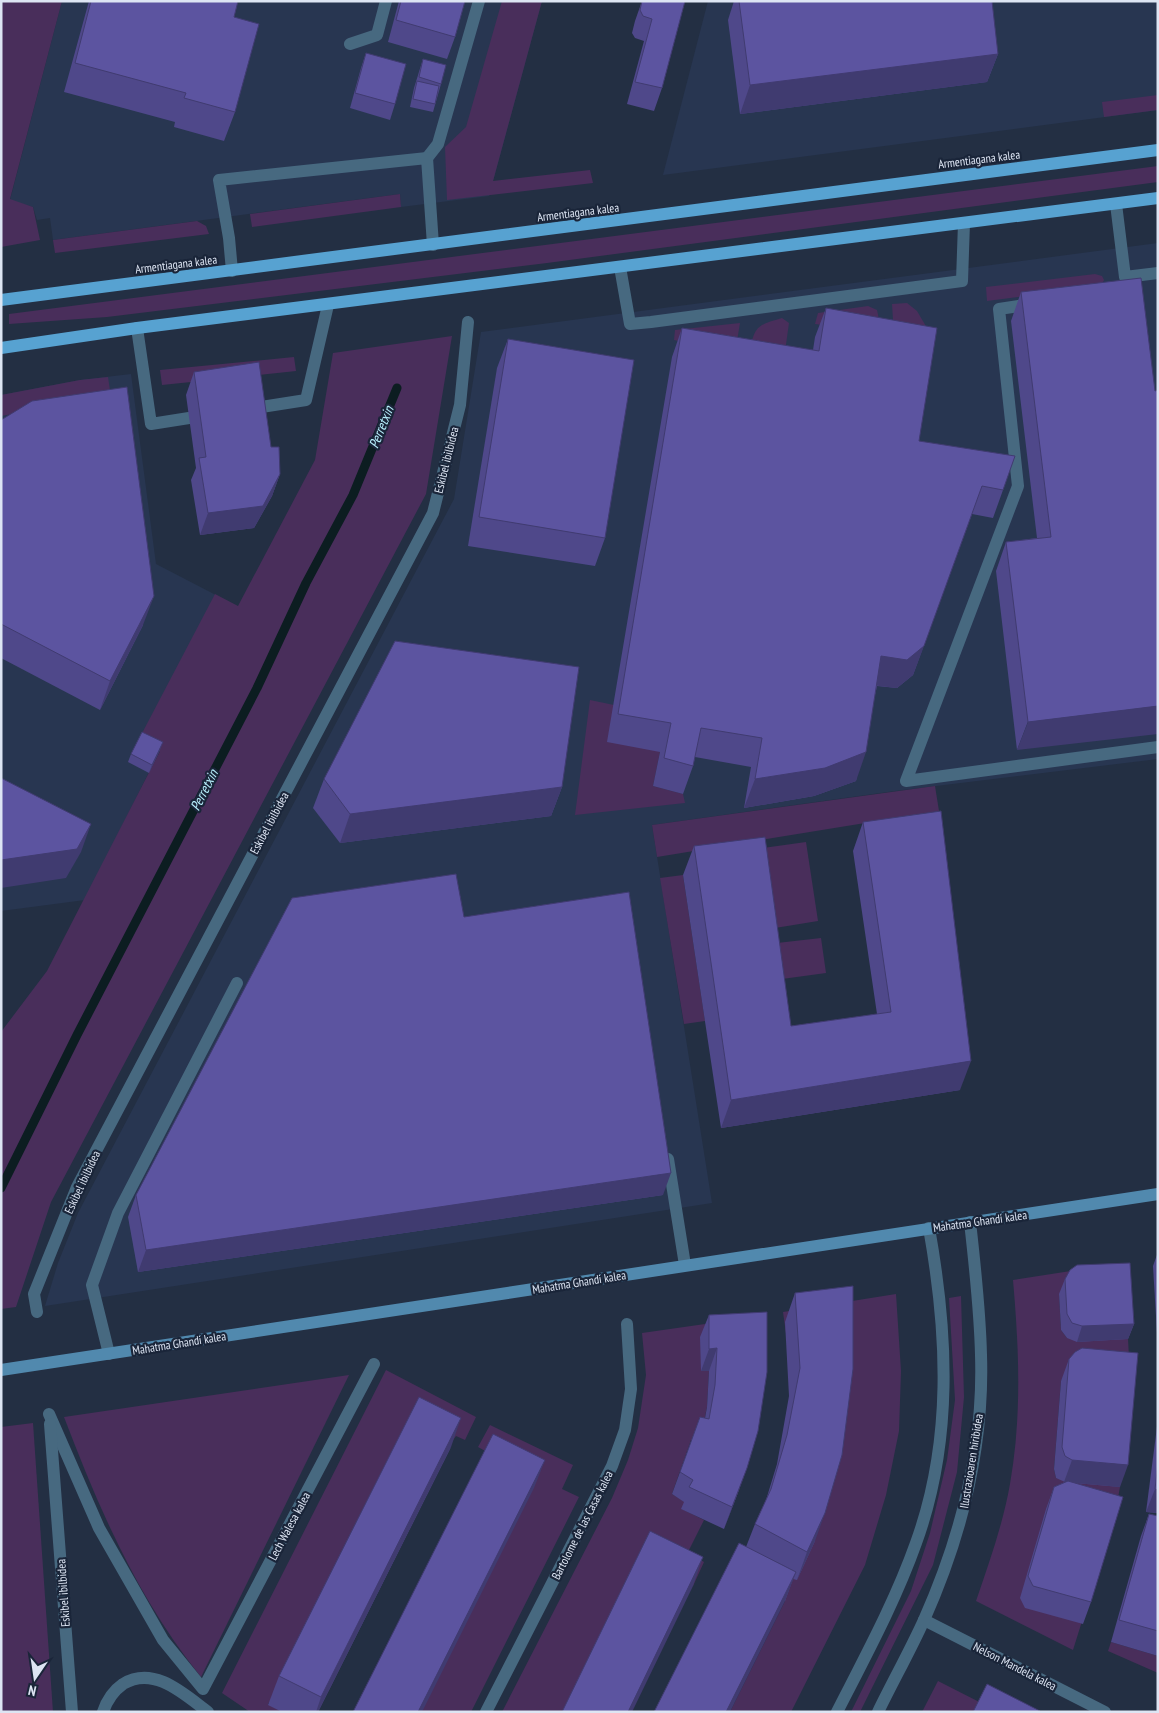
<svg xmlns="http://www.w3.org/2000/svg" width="1159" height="1713" font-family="'PT Sans Narrow',sans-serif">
<rect width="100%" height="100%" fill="#232f43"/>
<!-- built -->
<g fill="#283651">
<polygon points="62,1 542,1 489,196 401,207 400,194 53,240 50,218 37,220 33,207 10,200"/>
<polygon points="708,1 1158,1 1158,110 663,175"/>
<polygon points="1158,243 1158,759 895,791 652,825 712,1203 45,1306 58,1263 78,1213 454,499 481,332"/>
<polygon points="131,374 156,564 237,606 160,750 85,900 1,911 1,395 80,380"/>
</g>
<!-- green -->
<g fill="#492e5b">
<polygon points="1,1 62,1 10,199 33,207 40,240 1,247"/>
<polygon points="502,1 542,1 493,181 590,170 593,183 447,200 445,147 466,127"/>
<polygon points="1158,95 1158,110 1104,117 1102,102"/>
<polygon points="1158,166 1158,182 547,263 107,317 9,324 9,314"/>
<polygon points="400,194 401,207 252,227 250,214"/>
<polygon points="197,221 206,226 209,234 55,253 53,240"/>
<polygon points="1095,274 1102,276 1104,280 1101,286 987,301 986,287"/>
<polygon points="907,303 917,311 927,328 894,336 892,304"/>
<polygon points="868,306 877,310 882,333 815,324 818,313"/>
<path d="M782,318L789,323L784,359L750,352C754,326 758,325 782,318Z"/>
<polygon points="740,323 735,353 674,340 675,330"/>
<polygon points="452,336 426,494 51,1202 16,1307 1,1309 1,1032 47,971 160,751 139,739 215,594 238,606 315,460 333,353"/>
<polygon points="294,357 296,371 162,385 160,370"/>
<polygon points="108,377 111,397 1,416 1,395 80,380"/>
<polygon points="590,700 614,705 660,752 653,786 683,794 685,803 575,815"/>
<polygon points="935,786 939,811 657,857 652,825"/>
<polygon points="806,842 818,921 775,928 763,848"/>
<polygon points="683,875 705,1021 684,1024 660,878"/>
<polygon points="821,938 826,973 782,979 777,943"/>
<path d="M1122,1263L1124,1278L1059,1294L1061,1330L1067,1338L1128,1339L1130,1375L1066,1374L1061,1381L1054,1469L1056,1478L1120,1487L1114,1519L1073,1650L976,1601C989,1563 1003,1524 1010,1484C1022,1416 1019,1348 1013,1280Z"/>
<polygon points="896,1294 901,1371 899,1431 886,1495 865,1565 791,1712 730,1712 785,1601 743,1580 815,1541 783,1312"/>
<polygon points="961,1296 964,1397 957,1472 933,1565 860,1712 851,1712 911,1591 930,1533 947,1460 955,1400 949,1298"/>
<polygon points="754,1317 701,1371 709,1371 707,1407 700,1441 691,1440 672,1494 685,1502 682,1509 704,1520 688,1552 704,1562 693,1586 639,1560 566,1712 502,1712 612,1498 628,1460 638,1428 646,1375 642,1333"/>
<polygon points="386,1370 476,1417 465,1440 456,1436 268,1704 282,1712 250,1712 222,1693"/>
<path d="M349,1375L201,1677C138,1599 99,1509 64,1417Z"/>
<polygon points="33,1423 53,1712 1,1712 1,1427"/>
<polygon points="490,1425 573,1465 562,1489 579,1497 471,1712 422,1712 487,1452 478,1447"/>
<polygon points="1111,1642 1158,1656 1158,1673 1108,1651"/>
<polygon points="938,1681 999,1712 922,1712"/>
</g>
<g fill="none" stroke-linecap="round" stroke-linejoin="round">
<!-- stream -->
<polyline stroke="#0c1d21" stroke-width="9" points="1,1188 77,1035 257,688 306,583 353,495 397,388"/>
<!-- lane -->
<g stroke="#476980" stroke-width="12">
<polyline points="350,44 377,35 386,1"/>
<polyline points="427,158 438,144 479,1"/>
<polyline points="1116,204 1125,277 1158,273"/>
<polyline points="620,267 630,324 651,322 962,281 964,223"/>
<polyline points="232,271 229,238 219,180 427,158 433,245"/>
<polyline points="1032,304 999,309 1018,486 906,781 1158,747"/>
<polyline points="137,328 151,424 189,418"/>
<polyline points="255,408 306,400 328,305"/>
<polyline points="668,1159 685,1265"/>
<polyline points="109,1354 92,1285 118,1213 237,983"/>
</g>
<!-- street -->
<g stroke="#476980" stroke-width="12">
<polyline points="37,1312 34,1294 77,1187 433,513 460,405 468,322"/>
<polyline points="49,1414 99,1528 163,1640 203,1689 374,1364"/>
<polyline points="50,1424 72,1712"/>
<polyline points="924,1620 1105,1712"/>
<path d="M103,1712C107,1700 113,1691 123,1684C154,1665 184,1694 208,1712"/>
<polyline points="486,1712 612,1466 625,1430 631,1389 627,1324"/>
<path d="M837,1712C865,1657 895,1602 916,1543C953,1441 948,1334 929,1228"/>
<path d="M878,1712C893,1681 910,1651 924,1620C961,1537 984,1446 981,1355C980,1311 975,1266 970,1222"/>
</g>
<!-- secondary -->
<polyline stroke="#5189ae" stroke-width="12" points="1,1370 1158,1194"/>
<!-- primary -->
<g stroke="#57a2d1" stroke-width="12">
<polyline points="1,300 1158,150"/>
<polyline points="1,348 137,328 1158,198"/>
</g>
</g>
<!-- wall -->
<g fill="#4f488a">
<polygon points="89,1 238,1 234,17 235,112 224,141 174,127 175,122 64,92"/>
<polygon points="399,1 465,1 455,37 447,59 388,42"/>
<polygon points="642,1 685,1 662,88 654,111 627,104 644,41 635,38 632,33 635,21"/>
<polygon points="734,1 739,1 998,54 987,82 740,114 728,20"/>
<polygon points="366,53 395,104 390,120 350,108 361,68"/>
<polygon points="423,59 441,84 433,112 410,107 414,88"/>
<polygon points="1021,292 1155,391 1017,750 996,571 1006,542 1037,538 1011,321"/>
<polygon points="826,308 919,441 1003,490 993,518 972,514 913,675 897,688 877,686 856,781 814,796 744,808 751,767 695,757 693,766 683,794 653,786 660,752 607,742 672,357 682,328 813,350 815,337"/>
<polygon points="508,339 605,538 595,566 468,546 497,368"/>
<polygon points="194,372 271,447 280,474 272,496 254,528 200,535 191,480 196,468 186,395"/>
<polygon points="1,420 143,625 100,710 1,658"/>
<polygon points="160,750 149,773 128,762 131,754"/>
<polygon points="324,779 562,787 551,816 340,843 313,808"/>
<polygon points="863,822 960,1090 721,1128 683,875 694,846 791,1026 877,1014 853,851"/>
<polygon points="464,917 663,1195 138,1272 128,1217 136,1195"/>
<polygon points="1158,1252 1158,1350 1153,1266"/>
<polygon points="1065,1279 1134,1324 1128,1339 1077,1342 1067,1338 1061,1330 1059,1294"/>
<polygon points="795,1293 815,1541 797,1580 793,1579 785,1601 746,1547 755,1524 766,1500 777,1464 789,1396 785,1322"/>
<polygon points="767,1312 739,1490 724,1529 681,1509 684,1502 672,1494 700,1417 705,1418 707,1407 709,1371 701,1371 700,1337 709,1315"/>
<polygon points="1069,1359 1120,1487 1075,1483 1091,1602 1083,1624 1025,1608 1020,1598 1046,1509 1054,1487 1065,1482 1056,1478 1054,1469 1061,1381"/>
<polygon points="1158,1419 1158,1513 1146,1512"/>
<polygon points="451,1447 318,1712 282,1712 268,1705 279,1676"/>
<polygon points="1149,1514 1158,1516 1158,1656 1111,1642 1141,1536"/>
</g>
<!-- shaded-wall -->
<g fill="#403b70">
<polygon points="998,54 987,82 740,114 750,85"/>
<polygon points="280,474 272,496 254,528 200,535 208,513"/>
<polygon points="154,596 143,625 100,710 110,681"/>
<polygon points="924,646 913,675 897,688 871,685 881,656"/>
<polygon points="1158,706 1158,734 1017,750 1028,722"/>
<polygon points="163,742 160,750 149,773 152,765"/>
<polygon points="866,752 856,781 814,796 744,808 755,779"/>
<polygon points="562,787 551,816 340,843 350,814"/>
<polygon points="91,824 81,852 66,878 1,888 1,860"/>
<polygon points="971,1061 960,1090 721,1128 731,1100"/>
<polygon points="671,1173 663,1195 138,1272 146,1250"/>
<polygon points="1134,1324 1128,1339 1077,1342 1082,1326"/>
<polygon points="717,1348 709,1371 701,1371 709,1349"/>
<polygon points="461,1418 451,1447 318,1712 316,1712 321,1697"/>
<polygon points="545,1460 534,1488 422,1712 418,1712"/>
<polygon points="1072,1460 1128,1465 1120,1487 1064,1482"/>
<polygon points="747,1468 739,1490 724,1529 732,1507"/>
<polygon points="1155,1489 1158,1490 1158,1513 1146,1512"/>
<polygon points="825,1513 815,1541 797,1580 807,1552"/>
<polygon points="703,1557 693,1586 632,1712 628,1712"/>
<polygon points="796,1572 785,1601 730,1712 726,1712"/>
</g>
<!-- building -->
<g fill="#5c54a0" stroke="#403b70">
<polygon points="91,1 238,1 234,17 259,24 235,112 184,98 186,93 75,63"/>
<polygon points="401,1 465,1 455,37 396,20"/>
<polygon points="642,1 685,1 662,88 635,82 652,19 643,16 640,10"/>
<polygon points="739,1 992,1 998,54 750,85"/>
<polygon points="366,53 406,64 395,104 355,93"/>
<polygon points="423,59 446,65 441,84 419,77"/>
<polygon points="417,81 439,86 435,104 413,99"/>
<polygon points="1141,278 1155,391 1158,390 1158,706 1028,722 1006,542 1051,537 1021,292"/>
<polygon points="826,308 937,328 919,441 1015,456 1003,490 982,486 924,646 907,660 881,656 866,752 825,768 755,779 762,738 701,728 693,766 664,758 671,723 618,714 682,328 819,351"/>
<polygon points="508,339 634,360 605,538 479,517"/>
<polygon points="259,362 271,447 279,447 280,474 263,506 208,513 199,458 206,457 194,372"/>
<polygon points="127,387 154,596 110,681 1,624 1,420 32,401"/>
<polygon points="395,641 579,667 562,787 350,814 324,779"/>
<polygon points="142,732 163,742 152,765 131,754"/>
<polygon points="1,778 91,824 77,849 1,860"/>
<polygon points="941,811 971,1061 731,1100 694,846 765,837 791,1026 891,1012 863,822"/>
<polygon points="456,874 464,917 629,892 671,1173 146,1250 136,1195 292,898"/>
<polygon points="1130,1263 1134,1324 1082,1326 1072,1323 1067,1314 1065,1279 1070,1270 1077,1265"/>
<polygon points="853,1286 853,1369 842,1455 825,1513 807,1552 755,1524 771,1489 787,1435 800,1368 795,1293"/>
<polygon points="767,1312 767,1372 758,1431 747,1468 732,1507 689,1487 693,1480 680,1472 700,1417 709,1419 715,1385 717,1348 709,1349 709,1315"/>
<polygon points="1082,1348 1138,1353 1128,1465 1072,1460 1065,1456 1062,1447 1069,1359 1075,1352"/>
<polygon points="419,1397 461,1418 321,1697 279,1676"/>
<polygon points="493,1434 545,1460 418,1712 353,1712"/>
<polygon points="1158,1463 1158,1490 1155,1489"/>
<polygon points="1068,1481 1123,1497 1091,1602 1033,1586 1028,1576 1054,1487"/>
<polygon points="1149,1514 1158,1516 1158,1631 1119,1620"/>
<polygon points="650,1531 703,1557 628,1712 562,1712"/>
<polygon points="739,1543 796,1572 726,1712 654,1712"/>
<polygon points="987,1684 1040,1711 1040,1712 973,1712"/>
</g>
<g text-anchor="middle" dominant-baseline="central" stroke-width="4.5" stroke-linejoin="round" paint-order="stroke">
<!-- street labels -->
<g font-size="12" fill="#dde5f3" stroke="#1a2539">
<text transform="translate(979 159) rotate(-7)">Armentiagana kalea</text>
<text transform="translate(578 212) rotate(-7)">Armentiagana kalea</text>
<text transform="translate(176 264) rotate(-7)">Armentiagana kalea</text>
<text transform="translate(446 460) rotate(-76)">Eskibel ibilbidea</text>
<text transform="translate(269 823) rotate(-62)">Eskibel ibilbidea</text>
<text transform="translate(82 1182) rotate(-65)">Eskibel ibilbidea</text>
<text transform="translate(980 1221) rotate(-8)">Mahatma Ghandi kalea</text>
<text transform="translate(579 1282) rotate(-9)">Mahatma Ghandi kalea</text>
<text transform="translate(179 1343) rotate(-9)">Mahatma Ghandi kalea</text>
<text transform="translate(971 1461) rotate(-81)">Ilustrazioaren hiribidea</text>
<text transform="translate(582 1525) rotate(-63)">Bartolome de las Casas kalea</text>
<text transform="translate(289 1526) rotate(-62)">Lech Walesa kalea</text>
<text transform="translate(63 1593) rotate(-94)">Eskibel ibilbidea</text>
<text transform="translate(1015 1666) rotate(27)">Nelson Mandela kalea</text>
</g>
<!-- water labels -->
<g font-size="14" font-style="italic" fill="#b7effc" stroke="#1a2539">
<text transform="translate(381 427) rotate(-68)">Perretxin</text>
<text transform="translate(204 790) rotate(-63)">Perretxin</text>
</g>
</g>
<!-- border -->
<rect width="1159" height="1713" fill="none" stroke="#dde5f3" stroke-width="5"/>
<!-- north arrow -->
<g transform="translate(35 1678) rotate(193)" stroke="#1a2539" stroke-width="4" paint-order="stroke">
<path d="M0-4L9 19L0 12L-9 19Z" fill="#dde5f3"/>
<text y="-8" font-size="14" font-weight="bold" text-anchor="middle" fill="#dde5f3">N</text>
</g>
</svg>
